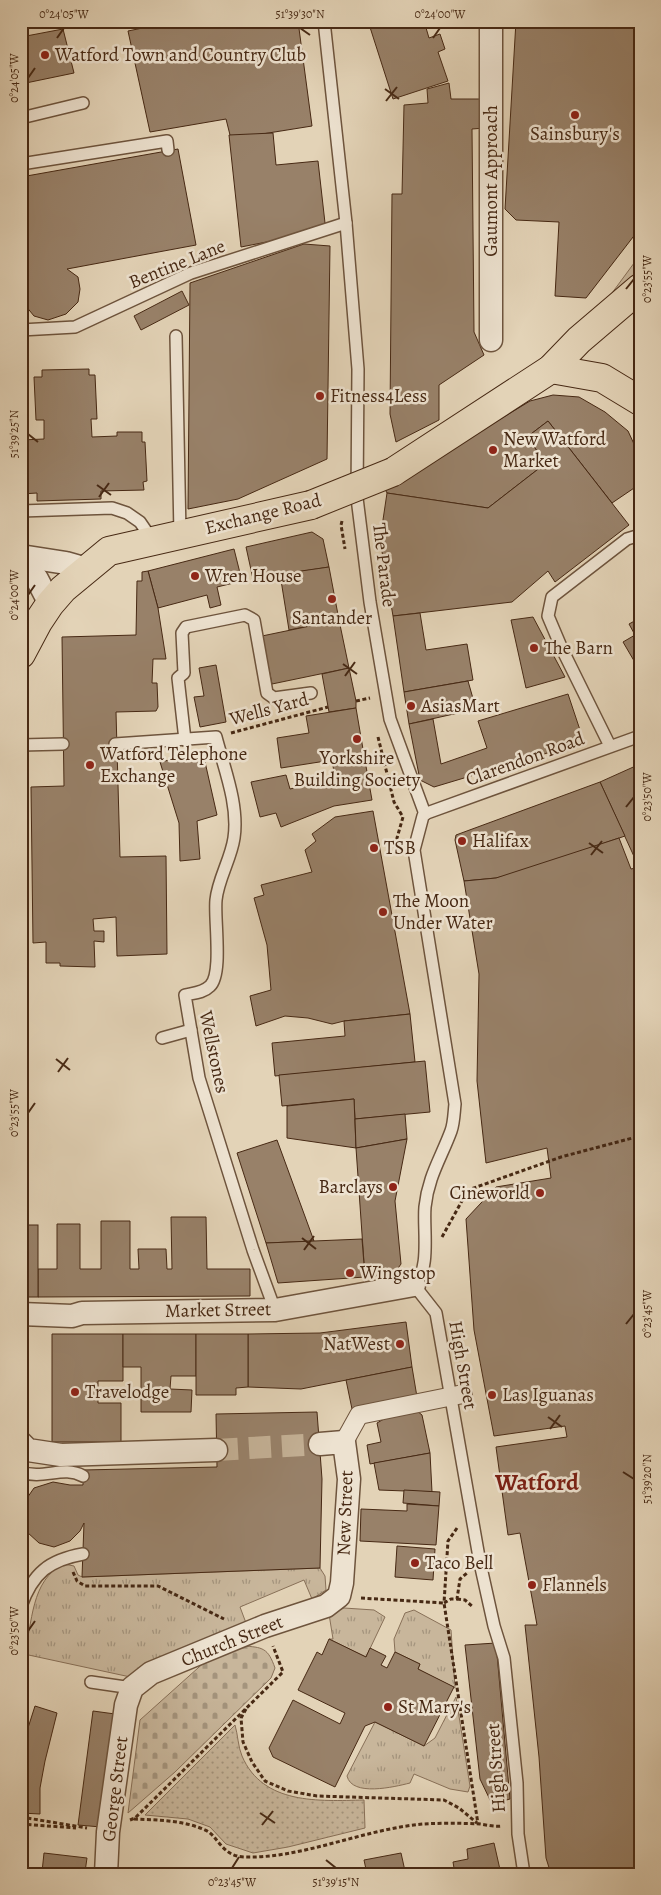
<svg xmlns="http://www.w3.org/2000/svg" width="661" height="1895" font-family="Alegreya,serif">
<defs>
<pattern id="grass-tufts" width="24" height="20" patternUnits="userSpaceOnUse" patternTransform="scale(1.25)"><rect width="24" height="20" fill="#c8b69b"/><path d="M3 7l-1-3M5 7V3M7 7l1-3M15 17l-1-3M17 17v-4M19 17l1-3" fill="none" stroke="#a4947d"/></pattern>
<pattern id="cemetery-stones" width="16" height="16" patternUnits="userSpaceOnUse" patternTransform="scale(1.25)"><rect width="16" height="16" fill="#c8b69b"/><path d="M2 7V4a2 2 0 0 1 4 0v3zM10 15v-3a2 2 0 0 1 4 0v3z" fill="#a4947d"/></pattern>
<pattern id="park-dots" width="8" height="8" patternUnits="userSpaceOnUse" patternTransform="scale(1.25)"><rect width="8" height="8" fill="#c8b69b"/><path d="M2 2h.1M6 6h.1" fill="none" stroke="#a4947d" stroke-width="1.8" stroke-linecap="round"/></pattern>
</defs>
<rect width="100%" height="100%" fill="#e3d3b7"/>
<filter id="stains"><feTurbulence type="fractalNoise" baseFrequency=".004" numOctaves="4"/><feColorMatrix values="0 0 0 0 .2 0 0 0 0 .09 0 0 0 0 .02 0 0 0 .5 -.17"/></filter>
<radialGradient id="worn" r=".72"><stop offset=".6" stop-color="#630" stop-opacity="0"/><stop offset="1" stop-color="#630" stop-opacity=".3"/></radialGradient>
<!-- grass -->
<g fill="url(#grass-tufts)" stroke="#887058">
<polygon points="640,255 640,269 628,282 612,293"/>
<path d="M64,1564L74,1566L78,1575L82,1577L320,1568L325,1576L326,1590L312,1599L304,1580L240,1607L246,1623L135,1678L24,1654C33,1624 30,1580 64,1564Z"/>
<polygon points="344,1608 374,1610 385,1617 366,1657 329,1639 333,1639 329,1614"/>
<polygon points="414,1610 451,1630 455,1688 418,1669 420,1664 395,1652 394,1639 405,1613"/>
<path d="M456,1697L470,1786L468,1792L450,1789L414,1774L410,1783C394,1787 352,1797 347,1776L375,1722L424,1746L435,1738Z"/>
</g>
<!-- cemetery -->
<path fill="url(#cemetery-stones)" stroke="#887058" d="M242,1646C263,1647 268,1648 275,1668L271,1678L175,1772L128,1813L140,1720L208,1659Z"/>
<!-- park -->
<path fill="url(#park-dots)" stroke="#887058" d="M235,1725C238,1735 238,1747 242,1756C263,1805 319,1801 364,1800L365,1828L288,1847L253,1853L226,1844L210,1827L188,1819L145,1815Z"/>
<!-- building -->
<g fill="#988169" stroke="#472914">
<polygon points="176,21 298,21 312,126 231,139 226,119 150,132 128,31"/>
<polygon points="368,21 424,21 429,38 440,34 445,49 438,52 448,81 393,99"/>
<polygon points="516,21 640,21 640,228 586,298 555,296 559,222 516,220 505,209"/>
<polygon points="63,29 74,73 21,84 21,37"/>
<polygon points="449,83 451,99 484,99 485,128 472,129 474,332 484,355 439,385 439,420 396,442 390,414 392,194 402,194 404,105 428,103 427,89"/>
<polygon points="273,133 276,165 318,161 325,223 318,228 282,239 241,247 229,135"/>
<polygon points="178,149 196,245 67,269 78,277 80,289 78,302 66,314 48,320 34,316 25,305 21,296 21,177"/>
<polygon points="304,244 330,246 327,459 238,499 188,509 190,283"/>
<polygon points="182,291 189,305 141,330 134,316"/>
<polygon points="89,369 89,375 95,375 97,419 91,419 92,437 117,436 117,432 142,432 142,442 145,442 147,481 143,482 144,490 101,491 101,499 37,501 37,493 21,494 21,440 44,439 44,420 36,420 34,377 42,377 42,370"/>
<polygon points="553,395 579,397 605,412 628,431 640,457 640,484 612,503 548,421 527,437 546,463 488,508 387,493 385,489 530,401"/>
<polygon points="548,421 629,525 555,582 548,571 512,602 393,616 380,540 387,493 488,508 546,463 527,437"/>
<polygon points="312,532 323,539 329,567 253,579 246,547"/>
<polygon points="234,549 242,581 217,587 221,605 210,608 207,595 158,608 148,571"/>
<polygon points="329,567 339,620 289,630 280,574"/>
<polygon points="148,571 158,608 166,659 153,659 152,683 157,683 158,707 156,711 116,712 120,857 166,856 167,954 117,956 116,917 93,919 94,931 104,931 104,942 94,941 95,967 60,966 60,963 46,963 46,942 33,943 31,787 64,786 62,637 136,635 137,581 142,581 142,572"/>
<polygon points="420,613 426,650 467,644 473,680 404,692 393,616"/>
<polygon points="533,617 565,677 526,688 511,620"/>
<polygon points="640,618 640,671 623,642 635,635 629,624"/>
<polygon points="339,620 349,668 272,684 262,636"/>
<polygon points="216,665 226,722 200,727 194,697 204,696 199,668"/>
<polygon points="349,668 356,701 356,708 329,712 322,674"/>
<polygon points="468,681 476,709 409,724 404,692"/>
<polygon points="568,694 584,742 434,787 420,780 409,724 433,719 441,764 487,748 478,721"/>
<polygon points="356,708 364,755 281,768 277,738 309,733 306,716"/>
<polygon points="203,753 217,815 197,821 200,859 180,861 179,823 160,762"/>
<polygon points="364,755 372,800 334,806 281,827 276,813 260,817 251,782 286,775 290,789 335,778 332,760"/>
<polygon points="640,764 640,862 637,863 600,782"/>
<polygon points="600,782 625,836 514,874 496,878 464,881 455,840 456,835"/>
<polygon points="373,811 410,1014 344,1021 332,1024 308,1018 285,1016 256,1026 250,996 271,990 267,945 254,898 264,895 261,885 312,872 305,850 316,841 312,834 335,817"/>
<polygon points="619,838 631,869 640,867 640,1874 551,1874 546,1858 539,1757 525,1625 537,1625 520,1533 508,1535 496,1447 567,1437 565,1426 494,1436 474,1330 466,1219 496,1187 551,1178 547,1148 486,1163 477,1081 479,974 464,881 496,878"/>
<polygon points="410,1014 415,1062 275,1076 272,1043 345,1036 344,1021"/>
<polygon points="425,1061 430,1112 355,1119 354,1099 282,1106 279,1075"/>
<polygon points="354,1099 356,1148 287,1138 287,1106"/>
<polygon points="405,1114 407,1139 356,1148 355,1119"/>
<polygon points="407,1139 395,1201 401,1264 394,1274 365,1277 356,1148"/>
<polygon points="277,1140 314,1241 266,1243 237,1153"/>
<polygon points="171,1217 206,1217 207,1269 250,1269 250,1296 38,1297 38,1269 57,1269 57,1224 80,1224 80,1269 101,1269 101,1221 130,1221 130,1269 139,1269 138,1249 166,1249 167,1269 172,1269"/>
<rect x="21" y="1225" width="17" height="72"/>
<polygon points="362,1239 365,1277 278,1283 266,1243"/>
<polygon points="406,1322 412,1367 301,1389 248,1387 248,1334 320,1333"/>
<polygon points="52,1334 123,1334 123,1381 98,1381 98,1403 121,1403 121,1442 52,1442"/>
<polygon points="123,1334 196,1334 196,1376 171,1376 170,1389 192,1390 191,1412 141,1412 141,1367 123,1367"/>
<polygon points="196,1334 248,1334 248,1387 236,1388 236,1395 196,1395"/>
<polygon points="412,1367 417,1397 352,1409 346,1380"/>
<polygon points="417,1411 422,1415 430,1453 370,1464 367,1445 381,1442 377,1423 389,1416"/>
<polygon points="317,1412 322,1479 320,1568 82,1577 84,1523 80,1531 70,1541 54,1547 39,1543 27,1532 22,1516 25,1501 34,1488 53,1482 70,1485 83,1485 83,1470 217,1467 216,1414"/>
<polygon points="430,1453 432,1492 379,1490 374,1463"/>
<polygon points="404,1490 440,1492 439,1506 403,1503"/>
<polygon points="407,1504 439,1506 436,1545 360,1541 361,1509 407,1511"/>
<polygon points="397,1546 435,1549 433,1580 395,1577"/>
<polygon points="329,1639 366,1657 370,1648 386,1656 381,1665 387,1668 395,1652 420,1664 418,1669 454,1687 424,1746 375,1722 365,1726 335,1787 273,1757 269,1748 293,1700 340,1724 345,1713 298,1690 317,1652 322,1655"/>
<polygon points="496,1643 510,1799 492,1804 480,1779 465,1645"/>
<polygon points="35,1706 57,1713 45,1761 40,1788 40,1814 21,1813 21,1762 27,1731"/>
<polygon points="93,1711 115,1714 101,1827 78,1825"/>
<polygon points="494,1843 501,1874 455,1874 453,1862 468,1859 467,1849"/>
<polygon points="44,1853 87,1858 85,1872 94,1874 21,1874 21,1869 42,1872"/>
<polygon points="401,1853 405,1871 394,1874 367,1874 364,1860"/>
<polygon points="127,1868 175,1874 126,1874"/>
</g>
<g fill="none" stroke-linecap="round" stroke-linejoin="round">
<!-- minor-tunnel -->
<polyline stroke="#c4b196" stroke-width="22" stroke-dasharray="22 11" stroke-linecap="butt" points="216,1450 320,1444"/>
<defs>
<g id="service">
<polyline points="324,21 346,223 358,369 357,498 370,602 390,719 425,814"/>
<polyline points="21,118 83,103"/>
<polyline points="21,164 167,141 168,150"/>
<polyline points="21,330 75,327 191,273 346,223"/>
<polyline points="176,336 180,534"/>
<polyline points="21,511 112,508 127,513 140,522 153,541"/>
<polyline points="185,740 178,678 184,673 182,633 186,627 245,615 254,620 267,693 274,698 311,693"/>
<path d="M115,744L216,737C224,768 239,805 234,838C231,859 218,879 216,900C214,918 223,974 210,986C203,993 194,993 185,995L199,1078L253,1250L275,1310"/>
<polyline points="21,745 63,744"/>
<polyline points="610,746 562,649 548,616 552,597 627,539 640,535"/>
<polyline points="162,1038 191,1030"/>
<path d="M21,1472C44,1480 63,1465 83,1476"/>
<path d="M21,1606C33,1573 49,1560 83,1554"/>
<polyline points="91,1682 132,1688"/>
<path d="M524,1874L518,1834L517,1783L504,1658L494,1626L480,1563L436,1313L414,1285C431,1270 423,1229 425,1207C428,1177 441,1158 451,1131C454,1123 454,1113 455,1104L414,850L423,816L427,813L640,736"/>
</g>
<polyline id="pedestrian" points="344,1442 359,1415 463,1394"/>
<g id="minor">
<polyline points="491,21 491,340"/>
<polyline points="21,556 66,563 87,569"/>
<polyline points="21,557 37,579 50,604"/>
<polyline points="21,1314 72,1316 82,1313 275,1310 414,1285"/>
<polyline points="21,1443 28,1450 61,1455 216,1450"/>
<polyline points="106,1874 108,1832 126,1705 132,1688 151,1673 265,1626 326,1606 339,1596 342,1583 349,1479 344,1442 320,1444"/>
</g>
<g id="primary">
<polyline points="551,369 602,378 640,401"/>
<polyline points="393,472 551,369 579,340 640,288"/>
<polyline points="21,654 38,622 50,604 63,589 109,551 311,505"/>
</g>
</defs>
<!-- service casing -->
<use href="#service" stroke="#6e543d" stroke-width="14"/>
<!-- pedestrian casing -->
<use href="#pedestrian" stroke="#6e543d" stroke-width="20"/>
<!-- minor casing -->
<use href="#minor" stroke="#6e543d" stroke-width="25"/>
<!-- primary casing -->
<use href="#primary" stroke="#472914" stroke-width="30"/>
<!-- path -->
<g stroke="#472914" stroke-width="3" stroke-dasharray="4 2.5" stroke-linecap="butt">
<polyline points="638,485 640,488"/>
<polyline points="342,521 341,525 345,549"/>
<polyline points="356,701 370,698"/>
<polyline points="231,733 328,707"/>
<polyline points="378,737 394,802 403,817 397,838 397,846"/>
<polyline points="442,1237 468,1190 561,1157 640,1136"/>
<polyline points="457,1528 448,1541 444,1603 451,1599 457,1599 460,1579 467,1573"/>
<polyline points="73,1572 77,1581 85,1586 158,1586 224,1619"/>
<polyline points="361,1598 444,1603 478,1824"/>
<polyline points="457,1599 465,1600 473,1607"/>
<polyline points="246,1709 241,1718 243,1742 252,1762 265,1781 288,1791 317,1796 444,1800 459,1808 477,1823"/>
<polyline points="21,1817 87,1828"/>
<path d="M134,1819C157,1820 183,1820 205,1830C218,1835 221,1856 244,1857C302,1859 364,1829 423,1824C441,1823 461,1823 480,1824C487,1825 495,1827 502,1826"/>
<polyline points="130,1820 135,1818 283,1672 273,1646"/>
<polyline points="21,1824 76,1828"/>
</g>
<!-- service -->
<use href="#service" stroke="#ede2d0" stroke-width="11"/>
<!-- pedestrian -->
<use href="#pedestrian" stroke="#ede2d0" stroke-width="18"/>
<!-- minor -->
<use href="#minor" stroke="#ede2d0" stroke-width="22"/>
<!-- primary -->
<use href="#primary" stroke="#e3d3b7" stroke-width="28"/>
<defs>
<polyline id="primary-bridge" points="311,505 393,472"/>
</defs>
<!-- primary-bridge casing -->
<use href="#primary-bridge" stroke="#472914" stroke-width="30" stroke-linecap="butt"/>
<!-- primary-bridge -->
<use href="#primary-bridge" stroke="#e3d3b7" stroke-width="28"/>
</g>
<!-- ticks -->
<path fill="none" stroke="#472914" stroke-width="2" d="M300,28L310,35M57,38L64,28M433,38L440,28M28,78L35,68M385,89L399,99M386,101L397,87M626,289L634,279M28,434L38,442M97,485L111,495M99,497L109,483M28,595L35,585M343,664L357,674M345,676L355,662M626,807L634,797M589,843L603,853M591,855L602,841M56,1059L70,1070M58,1072L68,1058M28,1113L35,1103M302,1238L316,1249M304,1250L314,1236M626,1324L634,1314M548,1417L562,1427M550,1429L560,1415M623,1472L634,1479M28,1631L35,1621M260,1813L275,1823M262,1825L273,1811M326,1860L336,1868M232,1868L239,1857"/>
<!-- markers -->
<g fill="#8f2418" stroke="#ede2d0" stroke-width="2">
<circle cx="45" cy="55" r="5"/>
<circle cx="575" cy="115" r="5"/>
<circle cx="320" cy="396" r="5"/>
<circle cx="493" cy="450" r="5"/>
<circle cx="195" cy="576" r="5"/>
<circle cx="332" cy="599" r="5"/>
<circle cx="534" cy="648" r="5"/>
<circle cx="411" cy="706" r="5"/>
<circle cx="357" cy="739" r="5"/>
<circle cx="90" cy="765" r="5"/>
<circle cx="462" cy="841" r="5"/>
<circle cx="374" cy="848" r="5"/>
<circle cx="383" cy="912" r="5"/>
<circle cx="393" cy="1187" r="5"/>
<circle cx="540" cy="1193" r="5"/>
<circle cx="350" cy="1273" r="5"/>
<circle cx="400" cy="1344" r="5"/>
<circle cx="75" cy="1392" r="5"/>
<circle cx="492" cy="1395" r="5"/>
<circle cx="415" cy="1563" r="5"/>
<circle cx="532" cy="1585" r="5"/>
<circle cx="388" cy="1707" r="5"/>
</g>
<g text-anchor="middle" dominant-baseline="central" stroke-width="5" stroke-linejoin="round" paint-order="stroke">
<!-- poi labels -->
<g font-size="19" fill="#472914" stroke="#ede2d0" text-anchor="start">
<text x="55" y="55">Watford Town and Country Club</text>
<text x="575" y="134" text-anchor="middle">Sainsbury's</text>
<text x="330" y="396">Fitness4Less</text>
<text x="503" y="439">New Watford<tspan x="503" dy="22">Market</tspan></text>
<text x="205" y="576">Wren House</text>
<text x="332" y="618" text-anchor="middle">Santander</text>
<text x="544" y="648">The Barn</text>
<text x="421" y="706">AsiasMart</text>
<text x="100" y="754">Watford Telephone<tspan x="100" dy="22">Exchange</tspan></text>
<text x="357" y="758" text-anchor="middle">Yorkshire<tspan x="357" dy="22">Building Society</tspan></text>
<text x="472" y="841">Halifax</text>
<text x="384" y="848">TSB</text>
<text x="393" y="901">The Moon<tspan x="393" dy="22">Under Water</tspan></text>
<text x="383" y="1187" text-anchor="end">Barclays</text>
<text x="530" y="1193" text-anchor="end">Cineworld</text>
<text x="360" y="1273">Wingstop</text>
<text x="390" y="1344" text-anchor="end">NatWest</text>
<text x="85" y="1392">Travelodge</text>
<text x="502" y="1395">Las Iguanas</text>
<text x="425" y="1563">Taco Bell</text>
<text x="542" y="1585">Flannels</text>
<text x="398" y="1707">St Mary's</text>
</g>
<!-- street labels -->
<g font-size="19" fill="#472914" stroke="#ede2d0">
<text transform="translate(491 181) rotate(-90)">Gaumont Approach</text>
<text transform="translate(177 264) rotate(-22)">Bentine Lane</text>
<text transform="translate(263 514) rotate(-14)">Exchange Road</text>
<text transform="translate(384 565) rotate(83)">The Parade</text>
<text transform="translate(269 709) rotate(-15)">Wells Yard</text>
<text transform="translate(525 759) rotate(-20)">Clarendon Road</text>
<text transform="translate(214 1052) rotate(78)">Wellstones</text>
<text transform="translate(218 1310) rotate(-1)">Market Street</text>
<text transform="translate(463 1365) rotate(80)">High Street</text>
<text transform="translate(345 1513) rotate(-88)">New Street</text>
<text transform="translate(232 1641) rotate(-22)">Church Street</text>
<text transform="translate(496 1768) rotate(-94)">High Street</text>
<text transform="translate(115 1789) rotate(-83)">George Street</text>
</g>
<!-- district labels -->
<g font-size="24" font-weight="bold" fill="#7a1f14" stroke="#ede2d0">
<text x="537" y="1482">Watford</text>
</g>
</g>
<!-- margin -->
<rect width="661" height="1895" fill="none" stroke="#e3d3b7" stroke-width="55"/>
<rect x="28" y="28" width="606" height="1840" fill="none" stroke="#472914" stroke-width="2"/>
<g font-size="12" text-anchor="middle" fill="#472914">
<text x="64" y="18">0°24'05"W</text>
<text x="300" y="18">51°39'30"N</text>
<text x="440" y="18">0°24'00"W</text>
<text transform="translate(14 78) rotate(-90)" y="4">0°24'05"W</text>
<text transform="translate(647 279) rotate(-90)" y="4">0°23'55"W</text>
<text transform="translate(14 434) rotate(-90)" y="4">51°39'25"N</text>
<text transform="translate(14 595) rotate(-90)" y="4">0°24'00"W</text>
<text transform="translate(647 797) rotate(-90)" y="4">0°23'50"W</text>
<text transform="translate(14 1113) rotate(-90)" y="4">0°23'55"W</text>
<text transform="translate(647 1314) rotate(-90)" y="4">0°23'45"W</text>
<text transform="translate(647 1479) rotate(-90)" y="4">51°39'20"N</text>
<text transform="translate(14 1631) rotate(-90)" y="4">0°23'50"W</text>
<text x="232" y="1886">0°23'45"W</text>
<text x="336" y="1886">51°39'15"N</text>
</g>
<rect width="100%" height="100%" filter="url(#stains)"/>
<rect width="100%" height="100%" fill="url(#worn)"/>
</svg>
